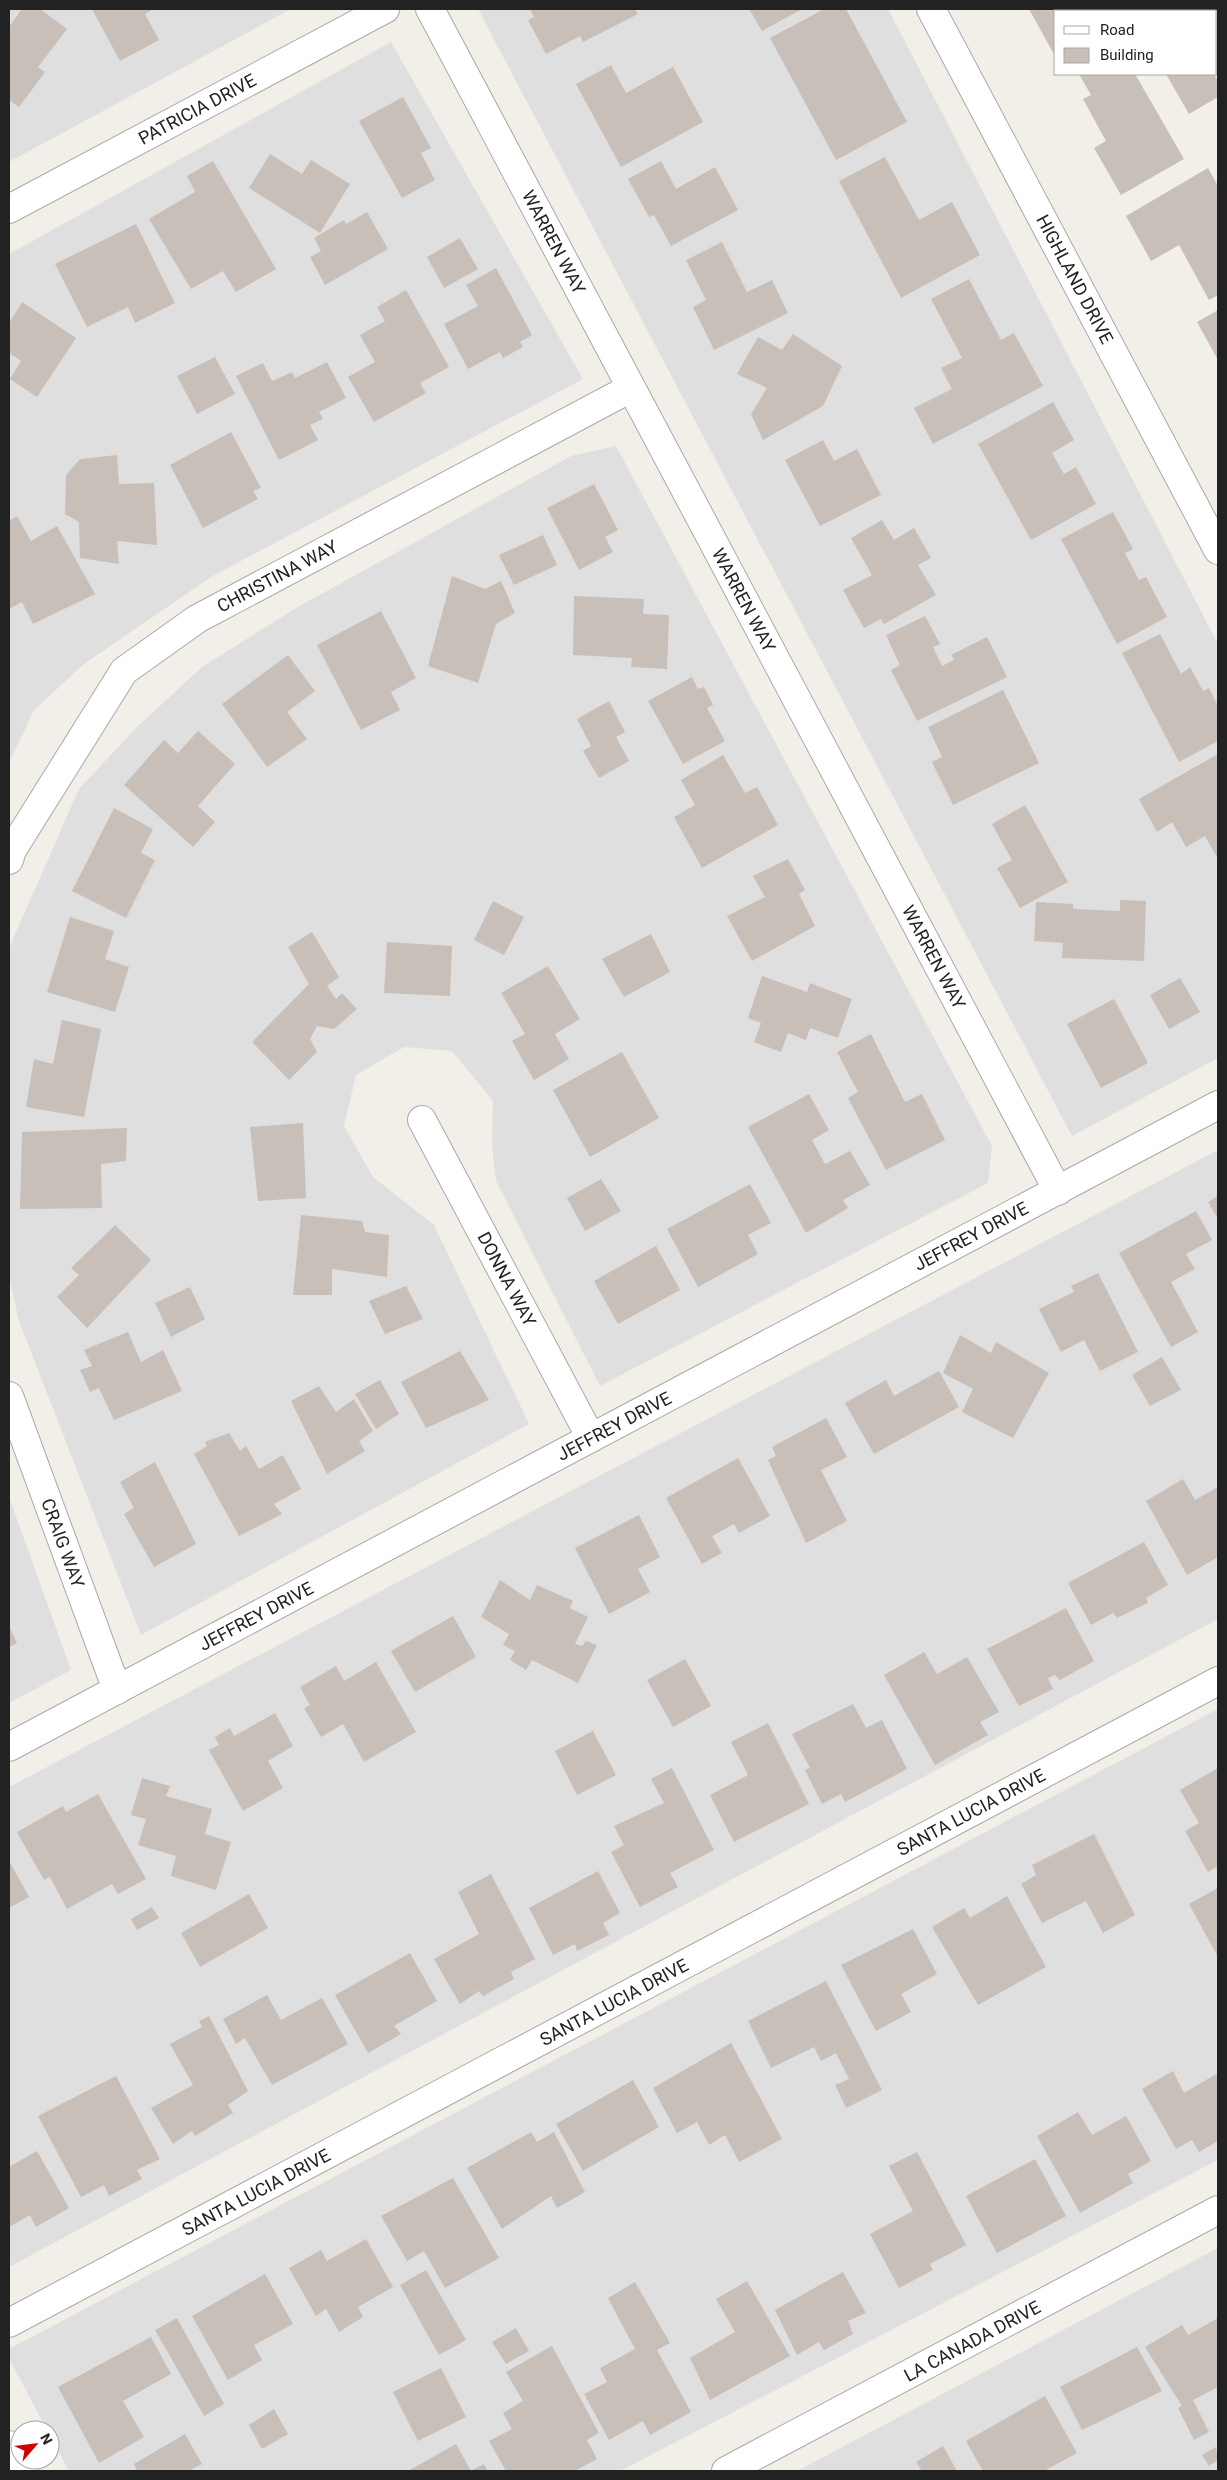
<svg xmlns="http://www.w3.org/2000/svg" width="1227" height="2480" font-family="Roboto,sans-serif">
<rect width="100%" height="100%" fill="#f2efe9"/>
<!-- residential -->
<g fill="#e0dfdf">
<polygon points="9,9 291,9 9,162"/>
<polygon points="478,9 888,9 1218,644 1218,1058 1072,1136"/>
<polygon points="391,42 583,379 211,577 84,664 34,710 9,763 9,254"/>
<polygon points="616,446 992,1146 988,1183 600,1386 496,1181 492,1146 493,1101 452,1051 404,1047 356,1075 344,1126 373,1177 434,1225 529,1424 141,1635 19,1321 9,1277 9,948 79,789 136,728 202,667 296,608 571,456"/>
<polygon points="1218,1150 1218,1619 9,2267 9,1787"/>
<polygon points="9,1497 71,1670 9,1703"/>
<polygon points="1218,1709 1218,2160 620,2471 69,2471 50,2436 50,2430 47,2430 9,2358 9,2349"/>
<polygon points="1218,2248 1218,2471 797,2471"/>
</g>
<!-- religious -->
<polygon fill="#d0d0d0" points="1181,9 1218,9 1218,79 1215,74 1216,11 1182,11"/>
<!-- building -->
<g fill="#c7bfb8">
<polygon points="22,9 40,9 67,29 38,67 45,72 19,107 9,100 9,27"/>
<polygon points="92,9 154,9 145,14 159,40 120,61"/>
<polygon points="530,9 635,9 638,14 583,42 580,36 546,54 528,20 534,17"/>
<polygon points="749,9 802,9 762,31"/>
<polygon points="824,9 846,9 907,122 836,160 770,38"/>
<polygon points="1029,9 1114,9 1116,11 1056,11 1056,58"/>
<polygon points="611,65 626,93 673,67 703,122 621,167 576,84"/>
<polygon points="1079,74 1135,74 1184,159 1121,195 1094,148 1106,141 1083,99 1091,95"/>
<polygon points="1166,74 1214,74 1218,81 1218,97 1189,114"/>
<polygon points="403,97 431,148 421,153 435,180 402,198 359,121"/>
<polygon points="270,154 302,174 311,160 350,184 320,233 249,188"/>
<polygon points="885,157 919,220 952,202 980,255 901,298 839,181"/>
<polygon points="213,161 276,269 236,292 223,271 191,289 149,219 195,192 187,176"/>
<polygon points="661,161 676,189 715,167 738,210 671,246 654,215 649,217 628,179"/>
<polygon points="1208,168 1218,186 1218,295 1209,300 1179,245 1151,261 1126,216"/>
<polygon points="367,212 388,249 325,285 310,257 321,251 314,238 344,220 346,224"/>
<polygon points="136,224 175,303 135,323 128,307 87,327 55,264"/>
<polygon points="460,238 478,269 444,288 427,257"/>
<polygon points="722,242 747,292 772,280 788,313 714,350 693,307 706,300 686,260"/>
<polygon points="496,268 532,335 520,342 523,347 503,358 500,352 468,369 444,324 478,306 466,285"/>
<polygon points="969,279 1001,340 1014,333 1043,386 933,444 914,408 952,389 941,368 962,358 931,299"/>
<polygon points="406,290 449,367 420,383 426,393 374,422 348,377 375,362 360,335 385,321 377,307"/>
<polygon points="22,302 76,338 37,397 10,379 21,361 9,353 9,323"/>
<polygon points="1218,310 1218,360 1197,322"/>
<polygon points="793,334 842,366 823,406 763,440 751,414 767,388 737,374 758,337 782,350"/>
<polygon points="215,357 235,394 197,414 177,376"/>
<polygon points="327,362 346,398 319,412 323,419 310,425 318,440 279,460 236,376 263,363 272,381 292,372 295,378"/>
<polygon points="1053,402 1074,440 1052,453 1064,474 1076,467 1096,504 1031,540 978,444"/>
<polygon points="231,432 261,488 253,491 258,499 203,528 170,465"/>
<polygon points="823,440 834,461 857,449 881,495 820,526 785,460"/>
<polygon points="117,455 119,484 154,483 157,545 117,541 119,564 80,558 79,522 65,514 66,475 80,459"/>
<polygon points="594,484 618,530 605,537 613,552 579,570 547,508"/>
<polygon points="1113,512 1133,549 1125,553 1139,580 1146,577 1167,617 1117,644 1061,539"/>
<polygon points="17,516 31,541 57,526 95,594 33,624 22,602 9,609 9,521"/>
<polygon points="882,520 894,540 914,528 931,558 918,565 936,595 884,624 881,619 864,628 843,590 872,575 851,538"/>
<polygon points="543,535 557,565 514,585 499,555"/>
<polygon points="452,576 485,589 501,581 515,613 496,624 478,683 428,666"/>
<polygon points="574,596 644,599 643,614 669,615 667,669 631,667 632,658 573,655"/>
<polygon points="381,611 416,678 391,692 400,710 361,730 317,645"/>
<polygon points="925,616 940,644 933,647 942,666 954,660 951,655 987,637 1007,677 917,721 891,670 900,665 886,635"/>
<polygon points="1160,634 1181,674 1190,667 1203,691 1209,688 1218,706 1218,741 1179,762 1122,653"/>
<polygon points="288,655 315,691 287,712 307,739 267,767 222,704"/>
<polygon points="692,677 698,689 704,687 713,705 707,708 725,741 683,764 648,701"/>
<polygon points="1003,690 1039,763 953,805 932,762 942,757 928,727"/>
<polygon points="609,701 625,732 616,737 629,761 599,778 583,751 591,746 577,719"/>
<polygon points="198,731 235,764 198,806 215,822 193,847 124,785 164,740 178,753"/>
<polygon points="1218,754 1218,859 1205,836 1186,847 1172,822 1157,832 1139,799"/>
<polygon points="723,755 745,793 757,787 778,825 702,868 674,817 695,805 681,780"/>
<polygon points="1025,805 1068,882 1020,908 997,868 1012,860 992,824"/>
<polygon points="114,808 153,829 141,853 155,860 126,918 72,891"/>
<polygon points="788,859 805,890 799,894 815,926 752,961 727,916 765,897 753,876"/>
<polygon points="1120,900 1146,901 1144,961 1062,958 1063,943 1034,941 1036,902 1073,904 1073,909 1120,911"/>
<polygon points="493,901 524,917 504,955 474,940"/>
<polygon points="70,917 114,931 105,959 129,967 115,1012 47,992"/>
<polygon points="312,932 339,977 327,986 336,999 342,993 357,1009 334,1029 317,1026 310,1039 317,1052 289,1080 252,1042 309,984 288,947"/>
<polygon points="651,934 670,972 624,997 602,959"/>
<polygon points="387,942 452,946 450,996 384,993"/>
<polygon points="548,966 580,1019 555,1034 569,1059 534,1080 512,1041 525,1034 501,993"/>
<polygon points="762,976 807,992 810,983 852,999 838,1038 810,1028 806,1040 788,1033 781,1052 754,1042 761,1023 748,1018"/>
<polygon points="1180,978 1200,1012 1169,1029 1150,995"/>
<polygon points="1114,999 1148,1063 1101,1088 1067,1024"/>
<polygon points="62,1020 101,1029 84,1117 26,1107 34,1059 53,1064"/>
<polygon points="871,1034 905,1102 922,1094 945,1140 886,1170 848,1098 858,1092 837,1052"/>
<polygon points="622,1052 659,1118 590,1157 553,1090"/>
<polygon points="809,1094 829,1130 812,1140 825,1164 850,1151 870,1185 843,1200 848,1208 806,1233 748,1127"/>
<polygon points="303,1123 306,1198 258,1201 250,1127"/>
<polygon points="127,1128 126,1161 101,1164 102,1208 20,1209 22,1132"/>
<polygon points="601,1179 621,1211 585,1231 567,1198"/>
<polygon points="750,1184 771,1223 748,1235 758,1254 698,1287 667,1229"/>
<polygon points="1218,1196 1218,1219 1208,1202"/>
<polygon points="1196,1211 1212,1240 1186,1254 1195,1269 1171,1282 1198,1332 1171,1347 1119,1253"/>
<polygon points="301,1215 362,1221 365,1232 389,1235 387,1277 332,1269 332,1295 293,1295"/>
<polygon points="115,1225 151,1260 87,1328 57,1297 79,1275 71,1268"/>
<polygon points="656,1246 680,1290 618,1324 594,1281"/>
<polygon points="1098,1273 1138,1352 1100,1371 1084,1340 1061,1352 1039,1309 1074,1292 1071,1286"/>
<polygon points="406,1286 423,1319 385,1334 369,1301"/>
<polygon points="190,1287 205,1319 171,1337 155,1303"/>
<polygon points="128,1332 141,1362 163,1350 182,1391 114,1420 99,1388 90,1392 80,1370 92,1366 84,1350"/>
<polygon points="960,1335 991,1353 996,1342 1049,1373 1013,1438 962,1412 973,1389 943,1373"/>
<polygon points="460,1351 489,1400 426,1428 401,1382"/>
<polygon points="1162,1357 1181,1390 1150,1406 1132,1375"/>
<polygon points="939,1371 959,1407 874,1454 845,1403 886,1380 894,1396"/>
<polygon points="380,1380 399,1414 376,1429 355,1394"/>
<polygon points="319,1386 336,1412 354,1399 373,1431 359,1441 365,1451 327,1474 291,1401"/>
<polygon points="826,1418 847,1457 821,1470 847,1521 806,1543 768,1460 776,1456 772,1447"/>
<polygon points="229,1433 240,1451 246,1446 259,1469 283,1455 301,1489 274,1504 282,1514 239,1536 194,1454 207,1446 205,1442"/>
<polygon points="738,1458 770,1516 739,1533 734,1524 712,1536 722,1553 702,1564 666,1498"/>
<polygon points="155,1462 196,1544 154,1567 124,1514 134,1508 120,1482"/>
<polygon points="1183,1479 1195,1500 1218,1487 1218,1557 1187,1575 1146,1501"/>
<polygon points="639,1515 660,1557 638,1569 650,1592 609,1614 575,1548"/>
<polygon points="1144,1542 1168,1585 1146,1598 1148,1603 1117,1618 1113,1613 1091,1625 1068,1583"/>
<polygon points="500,1580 530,1600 537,1585 573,1601 570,1608 588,1617 575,1644 582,1646 586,1641 597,1645 578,1683 532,1660 526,1670 510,1660 515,1651 503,1645 509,1634 481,1617"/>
<polygon points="1066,1608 1094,1661 1060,1680 1055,1675 1048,1678 1053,1689 1019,1706 987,1649"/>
<polygon points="453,1616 476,1657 415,1692 391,1651"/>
<polygon points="9,1626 17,1643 9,1647"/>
<polygon points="924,1652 937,1674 967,1657 999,1712 980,1722 988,1735 935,1765 884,1675"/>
<polygon points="685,1659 711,1706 673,1727 647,1680"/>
<polygon points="376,1662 416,1732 364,1762 343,1724 321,1737 304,1708 310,1705 300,1687 336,1666 344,1681"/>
<polygon points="853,1704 866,1728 882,1720 907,1769 845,1802 841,1794 822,1804 805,1770 810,1768 792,1734"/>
<polygon points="275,1713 293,1746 268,1761 283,1788 243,1811 209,1750 219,1745 215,1737 230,1728 234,1736"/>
<polygon points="768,1723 809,1804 734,1842 710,1795 748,1775 731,1742"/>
<polygon points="593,1731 616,1775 577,1795 555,1751"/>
<polygon points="672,1768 714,1850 670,1873 678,1887 640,1907 611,1852 624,1845 614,1826 664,1803 651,1779"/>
<polygon points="1218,1768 1218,1866 1208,1872 1185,1831 1199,1823 1180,1790"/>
<polygon points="142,1778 170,1786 166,1796 212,1809 205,1834 231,1842 216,1890 171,1876 176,1856 138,1845 146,1819 131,1815"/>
<polygon points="98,1794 146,1879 118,1894 112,1884 67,1909 50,1877 44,1880 17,1832 63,1806 66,1812"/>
<polygon points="1094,1834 1135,1915 1103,1933 1086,1901 1042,1923 1021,1884 1036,1875 1032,1865"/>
<polygon points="11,1864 29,1897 9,1908 9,1865"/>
<polygon points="598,1871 620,1913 603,1923 609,1935 577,1951 575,1944 553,1955 529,1908"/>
<polygon points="491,1874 535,1959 511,1972 514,1979 483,1996 479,1991 460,2004 434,1959 479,1934 458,1892"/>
<polygon points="1218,1888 1218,1957 1189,1904"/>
<polygon points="249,1894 268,1928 200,1967 181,1933"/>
<polygon points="1007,1896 1046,1967 978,2005 932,1927 964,1908 970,1918"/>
<polygon points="152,1907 159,1918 137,1930 131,1919"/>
<polygon points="913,1929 937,1974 901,1994 911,2012 876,2031 841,1965"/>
<polygon points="410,1953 437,2001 394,2026 401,2034 368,2053 335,1995"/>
<polygon points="826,1981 882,2090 846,2108 835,2085 849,2079 836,2053 821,2061 814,2047 771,2068 748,2021"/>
<polygon points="267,1995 281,2020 322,1998 348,2044 272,2085 245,2038 236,2044 223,2019"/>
<polygon points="209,2016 248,2091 228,2105 233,2113 195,2136 192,2131 173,2144 151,2108 193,2085 170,2044 202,2027 199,2021"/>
<polygon points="731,2043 782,2139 739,2162 725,2135 709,2145 697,2122 677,2133 653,2088"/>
<polygon points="1173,2071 1184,2093 1218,2073 1218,2141 1199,2152 1192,2140 1176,2149 1142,2089"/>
<polygon points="116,2076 160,2159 137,2170 142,2179 109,2196 104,2185 81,2197 38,2116"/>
<polygon points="633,2080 659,2127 583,2171 556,2124"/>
<polygon points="1078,2112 1092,2135 1126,2116 1151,2161 1128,2174 1133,2183 1080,2213 1037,2136"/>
<polygon points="531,2132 537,2142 554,2132 585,2192 557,2208 551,2196 502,2229 467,2168"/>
<polygon points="37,2151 69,2208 36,2227 30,2215 9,2227 9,2167"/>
<polygon points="917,2152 966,2245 930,2264 933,2270 899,2288 870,2234 913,2211 889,2166"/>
<polygon points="1035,2159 1066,2216 997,2253 966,2196"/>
<polygon points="453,2178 499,2258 445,2288 424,2251 407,2261 381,2216"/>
<polygon points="366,2239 393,2287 358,2307 363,2317 339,2332 326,2309 316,2316 289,2268 321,2250 327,2261"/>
<polygon points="426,2270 466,2340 439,2355 400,2285"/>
<polygon points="843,2272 866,2313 848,2321 853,2334 824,2350 819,2342 797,2355 775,2310"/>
<polygon points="265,2274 293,2324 254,2345 262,2360 228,2380 192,2316"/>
<polygon points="747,2281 790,2356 710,2400 690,2358 735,2332 716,2299"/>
<polygon points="635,2282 670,2343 657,2350 691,2412 650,2435 643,2421 609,2440 584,2394 607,2382 600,2368 635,2349 608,2298"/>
<polygon points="177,2318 224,2404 204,2416 155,2330"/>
<polygon points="1218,2318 1218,2384 1216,2388 1193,2400 1209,2432 1194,2440 1178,2408 1182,2406 1145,2347 1182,2325 1188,2335"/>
<polygon points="516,2328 529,2351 506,2364 492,2342"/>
<polygon points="151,2337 171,2374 123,2401 144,2437 99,2463 58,2387"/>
<polygon points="552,2346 599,2433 587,2440 597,2459 575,2471 506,2471 489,2441 512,2429 503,2413 523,2401 506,2372"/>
<polygon points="1137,2347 1162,2391 1082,2430 1060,2387"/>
<polygon points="441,2368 466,2417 418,2441 393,2392"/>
<polygon points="1045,2396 1077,2453 1044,2471 983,2471 966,2441"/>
<polygon points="274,2409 288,2434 262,2449 249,2425"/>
<polygon points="185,2434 202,2464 188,2471 137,2471 134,2464"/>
<polygon points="456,2444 471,2471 484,2464 488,2471 408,2471"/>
<polygon points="943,2446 957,2471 922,2471 916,2462"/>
<polygon points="1216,2447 1218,2460 1209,2466 1202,2455"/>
</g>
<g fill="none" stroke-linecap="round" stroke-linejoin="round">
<defs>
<g id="minor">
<polyline points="430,9 1058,1191"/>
<polyline points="931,9 1218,550"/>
<polyline points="9,209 385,9"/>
<polyline points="9,860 12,850 124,671 197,619 631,388"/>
<polyline points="422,1120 591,1438"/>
<polyline points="9,1396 117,1690"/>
<polyline points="9,1747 1218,1105"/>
<polyline points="9,2323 1218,1681"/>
<polyline points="9,2445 23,2471"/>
<polyline points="726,2471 1218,2210"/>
</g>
</defs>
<!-- minor casing -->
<use href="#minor" stroke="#a9a9a9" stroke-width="30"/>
<!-- minor -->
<use href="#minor" stroke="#fff" stroke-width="28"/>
</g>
<g text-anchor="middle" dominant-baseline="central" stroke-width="5" stroke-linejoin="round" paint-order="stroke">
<!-- street labels -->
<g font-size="18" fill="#222" stroke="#fff">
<text transform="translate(197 109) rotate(-28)">PATRICIA DRIVE</text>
<text transform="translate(554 242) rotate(62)">WARREN WAY</text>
<text transform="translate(1075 279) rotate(62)">HIGHLAND DRIVE</text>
<text transform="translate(277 576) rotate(-28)">CHRISTINA WAY</text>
<text transform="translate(744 600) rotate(62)">WARREN WAY</text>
<text transform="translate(934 957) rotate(62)">WARREN WAY</text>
<text transform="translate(971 1236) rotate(-28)">JEFFREY DRIVE</text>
<text transform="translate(507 1279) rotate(62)">DONNA WAY</text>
<text transform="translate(614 1426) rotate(-28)">JEFFREY DRIVE</text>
<text transform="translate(63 1543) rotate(70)">CRAIG WAY</text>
<text transform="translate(256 1616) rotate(-28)">JEFFREY DRIVE</text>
<text transform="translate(971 1812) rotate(-28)">SANTA LUCIA DRIVE</text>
<text transform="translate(614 2002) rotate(-28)">SANTA LUCIA DRIVE</text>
<text transform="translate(256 2192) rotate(-28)">SANTA LUCIA DRIVE</text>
<text transform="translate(972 2341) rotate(-28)">LA CANADA DRIVE</text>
</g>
</g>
<!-- border -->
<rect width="1227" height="2480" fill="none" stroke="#222222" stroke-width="20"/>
<!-- legend -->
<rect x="1054" y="10" width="162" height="65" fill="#ffffff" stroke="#a7a7a7"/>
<rect x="1064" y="26" width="25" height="8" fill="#ffffff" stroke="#a7a7a7"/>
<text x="1100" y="35" font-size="15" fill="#222222">Road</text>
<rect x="1064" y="48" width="25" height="15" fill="#c7bfb8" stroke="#a7a7a7"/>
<text x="1100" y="60" font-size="15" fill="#222222">Building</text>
<!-- north arrow -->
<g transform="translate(35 2445) rotate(62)"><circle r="24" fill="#ffffff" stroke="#a7a7a7"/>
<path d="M0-4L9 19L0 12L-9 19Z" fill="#d40000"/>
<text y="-8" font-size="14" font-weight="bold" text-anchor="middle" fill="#222222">N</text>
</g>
</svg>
